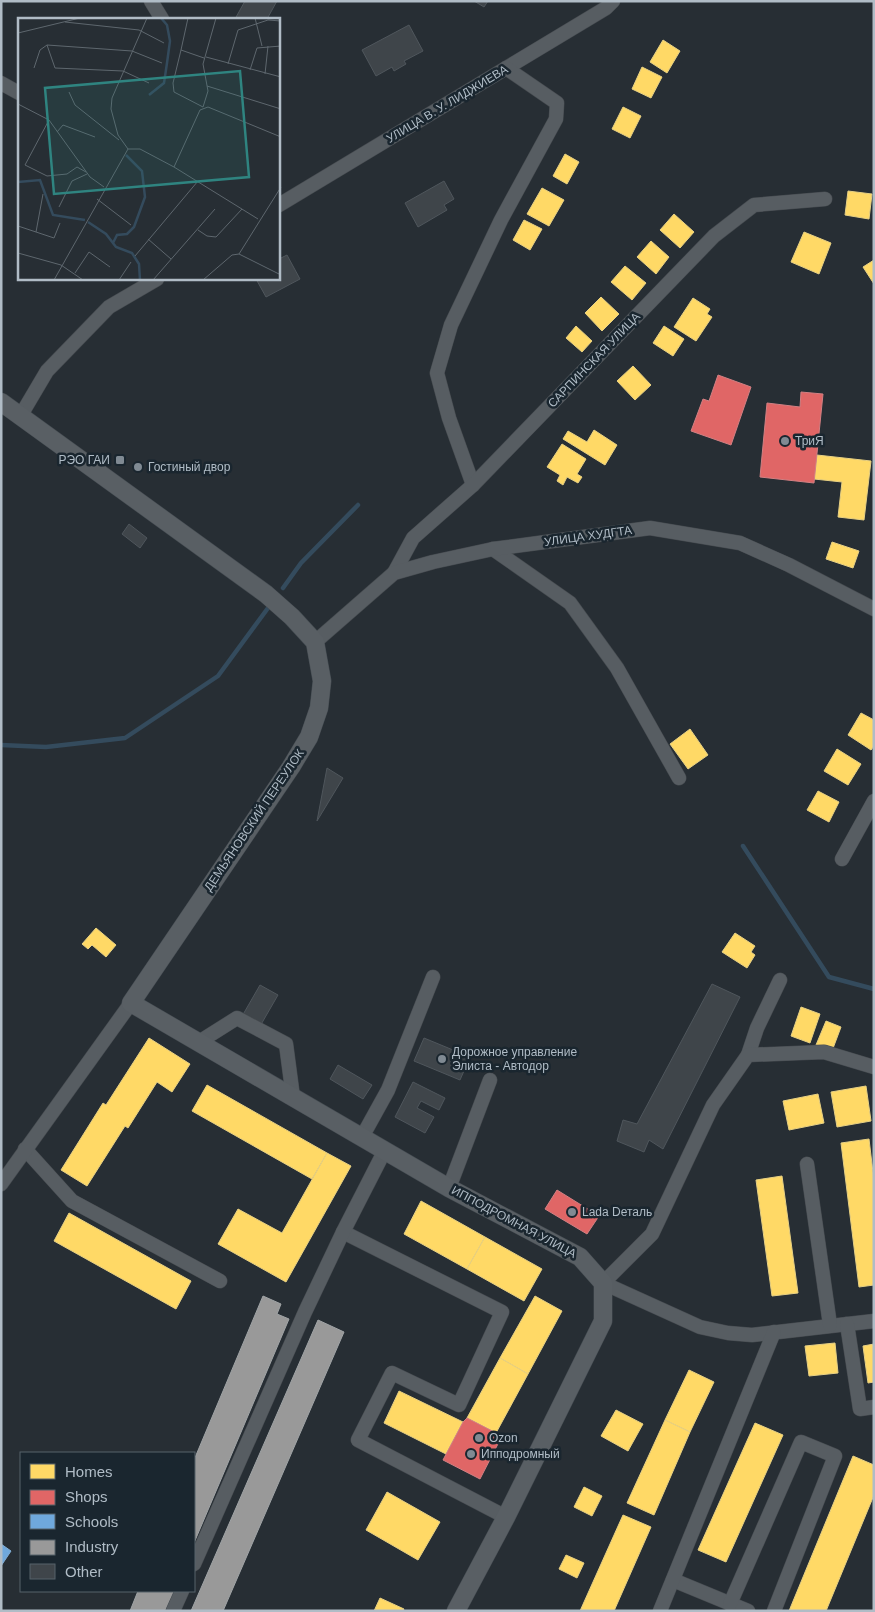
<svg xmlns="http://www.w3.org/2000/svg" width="875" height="1612" font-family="Helvetica,sans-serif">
<rect width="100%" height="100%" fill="#272e34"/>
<!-- homes -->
<g fill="#ffd966" stroke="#e7d083">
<polygon points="663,40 680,51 667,73 650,62"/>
<polygon points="642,67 662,77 651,98 632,89"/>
<polygon points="623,107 641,116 630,138 612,129"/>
<polygon points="565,154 579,162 567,184 553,176"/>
<polygon points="542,188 564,200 549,226 527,214"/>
<polygon points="848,191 872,194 869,219 845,215"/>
<polygon points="674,214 694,232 680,248 660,230"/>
<polygon points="524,220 542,229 530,250 513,240"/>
<polygon points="804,232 831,243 819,274 791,262"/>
<polygon points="651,241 669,257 656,274 637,257"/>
<polygon points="874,260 874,284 863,267"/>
<polygon points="625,266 646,283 632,300 611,282"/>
<polygon points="601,297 619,314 602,331 585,313"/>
<polygon points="693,298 710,309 707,314 712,317 696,341 674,327"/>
<polygon points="576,326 592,341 582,352 566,338"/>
<polygon points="664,326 684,339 673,356 653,343"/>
<polygon points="633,366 651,385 635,400 617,381"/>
<polygon points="594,430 617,445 605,465 563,439 568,431 587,442"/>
<polygon points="562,444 586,459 577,474 582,477 578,483 567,477 563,485 557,481 560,475 547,467"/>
<polygon points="817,455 871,461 864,520 838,517 842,482 814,479"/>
<polygon points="832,542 859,551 853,568 826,559"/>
<polygon points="861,713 874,720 874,746 871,750 848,735"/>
<polygon points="690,729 708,755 688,769 670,744"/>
<polygon points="837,749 861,764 848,785 824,771"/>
<polygon points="818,791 839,802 829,822 807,810"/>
<polygon points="96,928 116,945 106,957 92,945 88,949 82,944"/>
<polygon points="735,933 755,946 751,952 755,955 747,968 722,952"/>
<polygon points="801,1007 820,1014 810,1043 791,1036"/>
<polygon points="826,1021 841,1027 832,1051 816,1045"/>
<polygon points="149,1038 190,1064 172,1092 157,1082 128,1128 125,1126 87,1186 61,1170 103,1103 106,1105"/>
<polygon points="207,1085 327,1153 312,1179 192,1111"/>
<polygon points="866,1086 871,1121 837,1127 831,1092"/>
<polygon points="818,1094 824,1123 789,1130 783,1101"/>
<polygon points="869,1139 874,1181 874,1285 859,1287 841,1143"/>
<polygon points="327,1153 351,1166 286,1282 218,1244 238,1209 282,1233"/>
<polygon points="782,1176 798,1293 772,1296 756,1180"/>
<polygon points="421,1201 485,1237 467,1269 404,1234"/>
<polygon points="69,1213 191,1281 176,1309 54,1241"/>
<polygon points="485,1237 542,1269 524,1301 467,1269"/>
<polygon points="535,1296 562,1311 528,1374 500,1358"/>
<polygon points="835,1343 838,1373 809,1376 805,1346"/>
<polygon points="874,1344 874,1382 868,1383 863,1346"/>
<polygon points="500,1358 528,1374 496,1433 467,1418"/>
<polygon points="689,1370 714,1382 690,1432 665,1420"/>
<polygon points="399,1391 463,1422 446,1454 384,1423"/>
<polygon points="616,1410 643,1424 628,1451 601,1436"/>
<polygon points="665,1420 690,1432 654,1515 627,1503"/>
<polygon points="755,1423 783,1435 726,1562 698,1550"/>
<polygon points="853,1456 874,1465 874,1495 826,1611 789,1611"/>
<polygon points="584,1487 602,1496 592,1516 574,1507"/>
<polygon points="387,1492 440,1522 418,1560 366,1530"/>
<polygon points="623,1515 651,1527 614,1611 580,1611"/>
<polygon points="566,1555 584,1563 577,1578 559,1569"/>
<polygon points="380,1598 404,1609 403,1611 374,1611"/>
</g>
<!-- shops -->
<g fill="#e06666" stroke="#d28083">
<polygon points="718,375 751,387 731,445 691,431 703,399 709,401"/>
<polygon points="801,392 823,394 814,483 760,477 767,403 800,407"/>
<polygon points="557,1190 599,1216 587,1234 545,1209"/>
<polygon points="467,1418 502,1436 480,1479 443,1460 463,1422"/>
</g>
<!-- schools -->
<polygon fill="#6fa8dc" stroke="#82aed5" points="1,1544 11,1551 1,1566"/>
<!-- industry -->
<g fill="#999" stroke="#a0a4a6">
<polygon points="263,1296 281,1304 277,1314 289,1319 194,1543 194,1460"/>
<polygon points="318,1320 344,1332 223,1611 191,1611"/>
<polygon points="138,1591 174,1591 165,1611 130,1611"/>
</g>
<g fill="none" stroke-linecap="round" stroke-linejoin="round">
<!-- stream -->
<g stroke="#344b5d" stroke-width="4.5">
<polyline points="283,588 301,563 358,505"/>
<polyline points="1,745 46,747 125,738 218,676 268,608"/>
<polyline points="743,846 829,977 874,989"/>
</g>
</g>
<!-- building -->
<g fill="#3f454a" stroke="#4f565c">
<polygon points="245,1 277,1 267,19 235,19"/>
<polygon points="474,1 488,1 484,7"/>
<polygon points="409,25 423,51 404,61 406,64 394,71 392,67 376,76 362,50"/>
<polygon points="444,181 454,199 444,205 447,210 418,227 405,203"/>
<polygon points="287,255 300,279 266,297 256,279 279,279 279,259"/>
<polygon points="129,524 147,538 140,548 122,534"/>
<polygon points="327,768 343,778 317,821"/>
<polygon points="712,984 740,997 663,1149 649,1140 644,1152 617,1141 623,1120 637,1124"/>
<polygon points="260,985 278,995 259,1028 241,1018"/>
<polygon points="424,1038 470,1057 460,1080 414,1061"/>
<polygon points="338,1065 372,1085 363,1099 330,1079"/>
<polygon points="413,1082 445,1098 439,1110 421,1101 417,1108 434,1117 425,1133 395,1117"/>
</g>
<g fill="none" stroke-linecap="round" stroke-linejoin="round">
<defs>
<g id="minor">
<polyline points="151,1 162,19"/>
<polyline points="1,83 19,93"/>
<polyline points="279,205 606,8 613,1"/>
<polyline points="21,415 47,371 109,307 157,279"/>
<polyline points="473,485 449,418 437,373 451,325 501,220 556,119 557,103 506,68"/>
<polyline points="493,549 570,603 617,668 679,778"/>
<polyline points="394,573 413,538 473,485 714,236 754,205 825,199"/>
<polyline points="315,642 394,573 433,562 493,549 650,528 740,543 789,565 874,609"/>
<polyline points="842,859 874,801"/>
<polyline points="199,1042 237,1018 286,1044 293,1097"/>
<polyline points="748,1055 757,1028 780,980"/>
<polyline points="874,1067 824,1052 748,1055 713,1105 652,1234 603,1283 700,1327 728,1333 752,1335 874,1321"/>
<polyline points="362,1137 388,1090 433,977"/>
<polyline points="25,1149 72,1201 220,1281"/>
<polyline points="807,1164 830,1325"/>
<polyline points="1,1184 131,1003"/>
<polyline points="449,1188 490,1080"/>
<polyline points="343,1232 502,1312 459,1405 392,1373 358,1440 506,1517"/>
<polyline points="847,1324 860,1409 874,1407"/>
<polyline points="194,1564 305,1312 343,1232 385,1150"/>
<polyline points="673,1580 748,1611"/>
<polyline points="730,1604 801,1442 835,1456 774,1611"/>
<polyline points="173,1611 182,1591"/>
<polyline points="660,1611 774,1332"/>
</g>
<polyline id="major" points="1,402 266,594 292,617 315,642 322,681 319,708 309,737 291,767 131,1003 449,1188 580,1257 603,1283 603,1321 506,1517 456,1611"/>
</defs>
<!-- minor casing -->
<use href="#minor" stroke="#454a4f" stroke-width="15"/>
<!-- major casing -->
<use href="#major" stroke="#444b51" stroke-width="19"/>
<!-- minor -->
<use href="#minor" stroke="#575d62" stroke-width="14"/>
<!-- major -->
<use href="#major" stroke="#595f64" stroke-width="18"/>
</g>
<!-- markers -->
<g fill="#808a93" stroke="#1a262f" stroke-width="2">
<circle cx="785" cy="441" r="5"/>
<rect x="115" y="455" width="10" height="10" rx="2.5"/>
<circle cx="138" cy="467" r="5"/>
<circle cx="442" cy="1059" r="5"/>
<circle cx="572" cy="1212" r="5"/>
<circle cx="479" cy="1438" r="5"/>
<circle cx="471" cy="1454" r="5"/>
</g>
<g text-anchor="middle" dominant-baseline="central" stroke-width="5" stroke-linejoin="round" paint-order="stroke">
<!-- street labels -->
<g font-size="12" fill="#b0bcc6" stroke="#1a262f">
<text transform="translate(447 104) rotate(-31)">УЛИЦА В. У. ЛИДЖИЕВА</text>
<text transform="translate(594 360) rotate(-46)">САРПИНСКАЯ УЛИЦА</text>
<text transform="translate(588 536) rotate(-8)">УЛИЦА ХУДГТА</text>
<text transform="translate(254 820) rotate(-56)">ДЕМЬЯНОВСКИЙ ПЕРЕУЛОК</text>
<text transform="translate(514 1222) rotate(28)">ИППОДРОМНАЯ УЛИЦА</text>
</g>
<!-- poi labels -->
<g font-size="12" fill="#b0bcc6" stroke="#1a262f" text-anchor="start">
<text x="795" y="441">ТриЯ</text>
<text x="110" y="460" text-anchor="end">РЭО ГАИ</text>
<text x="148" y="467">Гостиный двор</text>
<text x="452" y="1052">Дорожное управление<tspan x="452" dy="14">Элиста - Автодор</tspan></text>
<text x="582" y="1212">Lada Dеталь</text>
<text x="489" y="1438">Ozon</text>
<text x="481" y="1454">Ипподромный</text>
</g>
</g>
<!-- overview -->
<g transform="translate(18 18)">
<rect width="262" height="262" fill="#272e34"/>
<path fill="none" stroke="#344b5d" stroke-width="2.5" d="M131,77L146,65L149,45L152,23L149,7L143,0M0,164L22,162L35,197L67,202M70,204L88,216L98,229L114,235L121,246L122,262M95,225L99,217L109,216L116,209L127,179L124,153L108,137"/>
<path fill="none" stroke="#5e676e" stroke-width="1" d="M170,0L163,32L186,40M237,0L244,28M47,4L121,12L146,25M0,15L62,0M29,27L114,33L144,45M163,32L155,65L156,74L185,89L190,73L185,46L198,0M188,39L263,59M210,46L220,12L250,2L263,3M16,50L22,32L29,27L37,50L105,53L131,65M232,52L239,30L263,28M247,56L250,28M189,68L263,91M51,74L57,87L101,122M0,86L31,102L72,159L86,169M31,102L7,147L29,158L49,156L59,149L68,154M39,114L45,107L77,119M110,131L100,117L93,91L94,80L129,0M156,149L240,201M79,181L113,207M41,189L54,163L69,156M0,208L36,220L42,205M180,212L189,218L198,219L224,191M18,214L25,176M130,221L153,241M0,235L43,247L65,262M221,236L263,169M221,236L263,257M117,238L180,163M57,255L71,234L92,249M36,262L110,131H122L156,149L182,92L190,89L263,119M101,262L113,244M135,262L197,191M185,262L214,237L221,236"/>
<path fill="#2f8480" fill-opacity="0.15" stroke="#2f8480" stroke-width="2.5" d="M222,53L231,159L36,176L27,70Z"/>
<rect width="262" height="262" fill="none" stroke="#b0bcc6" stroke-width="2.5"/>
</g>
<!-- border -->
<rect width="875" height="1612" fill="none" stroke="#b0bcc6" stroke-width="5"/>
<!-- legend -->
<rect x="20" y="1452" width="175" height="140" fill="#1a262f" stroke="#56626b"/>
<rect x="30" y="1464" width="25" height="15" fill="#ffd966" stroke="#56626b"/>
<text x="65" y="1477" font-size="15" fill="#b0bcc6">Homes</text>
<rect x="30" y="1490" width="25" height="15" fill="#e06666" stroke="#56626b"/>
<text x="65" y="1502" font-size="15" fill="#b0bcc6">Shops</text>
<rect x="30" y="1514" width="25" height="15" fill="#6fa8dc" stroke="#56626b"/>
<text x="65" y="1527" font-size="15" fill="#b0bcc6">Schools</text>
<rect x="30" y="1540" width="25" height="15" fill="#999999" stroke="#56626b"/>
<text x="65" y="1552" font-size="15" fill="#b0bcc6">Industry</text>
<rect x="30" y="1564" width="25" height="15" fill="#3f454a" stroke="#56626b"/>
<text x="65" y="1577" font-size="15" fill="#b0bcc6">Other</text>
</svg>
